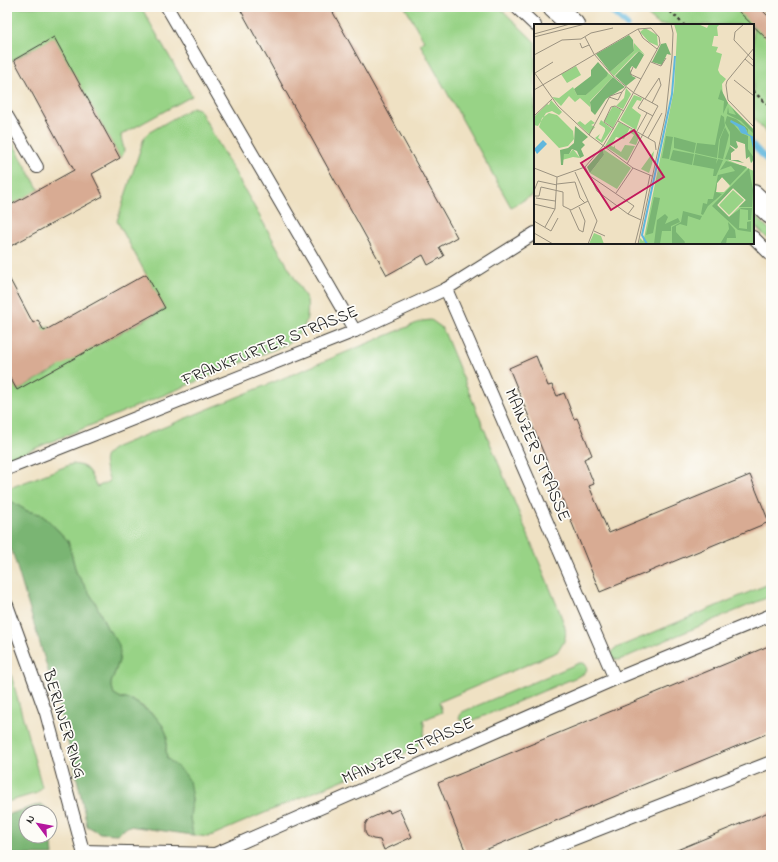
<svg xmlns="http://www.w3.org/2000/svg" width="778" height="862" font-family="'Indie Flower',sans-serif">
<rect width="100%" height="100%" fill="#fdfcf7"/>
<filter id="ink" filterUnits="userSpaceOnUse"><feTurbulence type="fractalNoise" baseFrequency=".025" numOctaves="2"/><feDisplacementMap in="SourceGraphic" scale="8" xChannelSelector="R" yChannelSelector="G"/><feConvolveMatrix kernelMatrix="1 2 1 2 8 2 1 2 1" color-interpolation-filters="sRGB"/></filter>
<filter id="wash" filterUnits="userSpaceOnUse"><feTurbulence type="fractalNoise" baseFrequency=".012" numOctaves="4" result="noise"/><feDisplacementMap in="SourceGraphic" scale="16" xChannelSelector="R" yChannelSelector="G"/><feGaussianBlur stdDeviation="0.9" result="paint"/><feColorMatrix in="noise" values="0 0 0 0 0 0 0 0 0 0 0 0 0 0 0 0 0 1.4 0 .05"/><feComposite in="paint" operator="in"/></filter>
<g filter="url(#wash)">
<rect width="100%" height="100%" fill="#efe1c3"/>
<!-- green -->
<g fill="#98d386" stroke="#5a7851">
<path d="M8,7H141L192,96L121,135C121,144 128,151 120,158L54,38L7,63V8Z"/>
<polygon points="405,7 499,7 535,42 535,194 511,207 420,44 424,41"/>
<polygon points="638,7 771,7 771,138 753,118 753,25 659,25"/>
<path d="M193,107L199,109L307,300C309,321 305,332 287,344L7,460V372L17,390L58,368L37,330L42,327H50L68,361L165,309L117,221L144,138L148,133Z"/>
<polygon points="13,143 39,190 7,207 7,146"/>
<polygon points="753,214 771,231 771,242 753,224"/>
<path d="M431,320L441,327L445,334L559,610C565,628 571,635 557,652L439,702L442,712L423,720C427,732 423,742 413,750L208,837L193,835L190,818L192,799L173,764L167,758L166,751L167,735L163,726L155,716L142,706L132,700L121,698L114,694L113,691L111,683L119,661L115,638L107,628L95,602L76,572L68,541L49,521L40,514L27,511L11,501L7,500V489L72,464C91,466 88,472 97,487L110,481C104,465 99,456 116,447L422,321Z"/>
<polygon points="771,583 771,596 619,660 614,659 611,655 614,649"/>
<polygon points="7,660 42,787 37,793 7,802"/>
<polygon points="579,663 584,663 586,665 587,670 584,674 467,723 462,722 459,718 462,712"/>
</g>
<!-- forest -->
<g fill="#7ab573" stroke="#4b6848">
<path d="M7,500L11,501L27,511L40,514L49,521L68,541L76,572L95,602L107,628L115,638L119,645L120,653L119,661L111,683L113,691L114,694L121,698L132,700L155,716L163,726L167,735L166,751L167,758L185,774L189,780L192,799L190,818L193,835L129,826L117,834L100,833L87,826C70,735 40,646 14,557L7,540Z"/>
<polygon points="41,804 48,809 48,812 26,812 26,836 50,836 50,825 53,855 7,855 7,815"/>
</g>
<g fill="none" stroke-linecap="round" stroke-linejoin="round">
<!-- stream -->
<g stroke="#60b7dd" stroke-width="6">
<polyline points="606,7 627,25"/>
<polyline points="753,145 771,165"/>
</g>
</g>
<g id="blocks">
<!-- building -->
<g fill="#d8ab93">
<polygon points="239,7 330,7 457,237 439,247 444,256 428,265 423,255 387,275"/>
<polygon points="734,7 759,7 771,19 771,43"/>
<polygon points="54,37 120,158 92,174 103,196 7,248 7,207 74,170 14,60"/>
<polygon points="7,274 33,323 38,320 44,331 146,274 165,308 17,390 7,372"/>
<polygon points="536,356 548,386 552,385 557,396 564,393 574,419 577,418 592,455 584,459 594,484 589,486 609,533 750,475 769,522 600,592 509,368"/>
<polygon points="771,645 771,732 473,855 467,855 438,783"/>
<polygon points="399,809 412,837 384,850 380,840 373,839 367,836 365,832 365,825 367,821 371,818 389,810 390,813"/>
<polygon points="771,811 771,855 665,855"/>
</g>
</g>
</g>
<g filter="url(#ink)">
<use href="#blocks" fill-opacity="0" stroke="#3c3a35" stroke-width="1"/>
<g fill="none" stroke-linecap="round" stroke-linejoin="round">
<defs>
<g id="lane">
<polyline points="167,7 355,331"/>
<polyline points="516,7 535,25"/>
<polyline points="7,116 37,167"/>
<polyline points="753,237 771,255"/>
<polyline points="446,289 615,679"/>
<polyline points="7,469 355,331 446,289 535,233"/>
<polyline points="7,605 46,713 83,851 83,855"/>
<polyline points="83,851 215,854 615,679 771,615"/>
<polyline points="533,855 771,762"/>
</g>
<g id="street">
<polyline points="554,7 573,25"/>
<polyline points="753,196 771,213"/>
</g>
</defs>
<!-- lane casing -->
<use href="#lane" stroke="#3c3a35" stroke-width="14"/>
<!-- street casing -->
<use href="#street" stroke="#3c3a35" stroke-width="24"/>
<!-- path -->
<g stroke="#3c3a35" stroke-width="2.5" stroke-dasharray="3 3" stroke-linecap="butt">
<polyline points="666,7 684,25"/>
<polyline points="753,91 771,108"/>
</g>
<!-- lane -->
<use href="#lane" stroke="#fff" stroke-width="12"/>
<!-- street -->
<use href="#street" stroke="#fff" stroke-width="22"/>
</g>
</g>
<g text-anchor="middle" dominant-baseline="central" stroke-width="3.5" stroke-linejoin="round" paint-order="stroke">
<!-- street labels -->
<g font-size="17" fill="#1c1c1c" stroke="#fdfcf7">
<text transform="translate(270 346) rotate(-22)">FRANKFURTER STRASSE</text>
<text transform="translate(537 455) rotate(67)">MAINZER STRASSE</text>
<text transform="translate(64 724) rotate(73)">BERLINER RING</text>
<text transform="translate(408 751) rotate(-24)">MAINZER STRASSE</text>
</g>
</g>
<!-- overview -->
<g transform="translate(534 24)">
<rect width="220" height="220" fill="#efe1c3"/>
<path d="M140,0H164L173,4L175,0H186L183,3L184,12H180L178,22L184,23L182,28L188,30L184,46L186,50L192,55L188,60L189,74L220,106V136L217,139L211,120L204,116L197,117L194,136L220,147V220H105L106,214L109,217L110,214L140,66L143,10ZM188,153L196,162L190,168H182L183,159ZM199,164L212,176L195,193L183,181ZM111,4L123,11L124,22L115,18L106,8ZM100,19L111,31L105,27L101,30L80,52L76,48L100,27ZM42,42L47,51L33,59L27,50ZM74,49L79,53L56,77V83L46,74L41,78L35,72L27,82L18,73L25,74L39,63L43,71H52ZM92,64L97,70L89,85L82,82L90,74ZM100,71L108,74L107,77L103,76L98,84L107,91L102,106L86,96ZM17,76L28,88L25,91L18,87L12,89L4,102L0,101L1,92L13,80L15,81ZM79,82L88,86L79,104L70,97ZM15,89L23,91L39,107L40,115L34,122L25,124L5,103L8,94ZM57,96L61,99L57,101L61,103L55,110L43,99L46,97L51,101ZM67,96L78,105L68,119L61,114L66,110L64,114L67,116L71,107V104L65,100ZM85,98L96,104L90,115L82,113L77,122L80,123L81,121V124L87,128L91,121L101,122L93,137L71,122ZM97,105L106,111L102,121L95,119L100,111L95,108ZM39,125L46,134L39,133L28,136L30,130H35ZM69,125L97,144L83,165L56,149L70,131ZM120,127L118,140L115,149L107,145ZM199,166L210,176L195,191L185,181ZM60,209L67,212L70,220H55Z" fill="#98d386" fill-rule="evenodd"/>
<path d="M95,11L99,16L100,27L76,48L62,30ZM132,19L137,31L133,30L128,41L118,38L127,20ZM105,27L110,31L102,45L98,42L96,45L98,52L102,54L92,62L81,52ZM64,38L74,49L73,52L52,71H43L40,65L57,52V46ZM79,53L91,63L72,75L61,91L57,87L56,78ZM187,65L194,79L189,90L190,77L184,75ZM194,83L195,89L202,91L198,84L220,106V110L207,97L193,90ZM187,91L190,93L191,102L185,116L183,134L161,129L163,119L181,121ZM193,92L202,95L214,105V111L213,106L196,96L207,109L214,112V125L220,134L217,139L216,132L212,135L211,120L202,117L204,123L202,125L196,121V108L191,99ZM41,102L54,113L48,118L51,121L47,125L50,132L46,134L43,127L38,125L35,130H30L29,141H27L26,126L34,124L40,119ZM191,103L195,111L189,135L184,134L186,115ZM132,112L139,113L135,135L128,134ZM140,113L162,119L160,129L140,124ZM196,122L201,126L197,129V136H204L210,139L191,135ZM69,125L70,131L56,149L53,143ZM139,126L160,130L158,141L136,136ZM161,130L183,135L182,140L184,135L189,136L182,152H179L180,145L159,141ZM192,137L213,143L196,161L188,153L183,159L182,168L188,170L174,182L169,191L167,190L169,179L173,180L174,175H179L184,151L201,147L197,142L186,146ZM215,144L219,166L218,183H205L212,176L199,164L183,181L195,193L207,184H218L217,196H214V186L206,185L205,204L213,205V198L217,197V208L204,206L178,182L204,155L206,158L204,155ZM120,173L126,174L119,209L112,211ZM149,187L168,192L166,196L154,192L153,202L146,200L142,202V208L151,218L150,220H138V203L147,198ZM131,190L134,193L131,200L144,194L146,198L137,202V207H128L126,220H120L123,196ZM194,198L201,206L202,214H193L192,220H186L195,205Z" fill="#7ab573"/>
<path d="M197,96L211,103L214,110L220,113V128L216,112L207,109L204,103L196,98ZM9,116L13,120L3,130L0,125Z" fill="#60b7dd"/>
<path fill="none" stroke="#60b7dd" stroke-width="2" d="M113,220L108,211L138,70L141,32"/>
<path fill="none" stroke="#9b9280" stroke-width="1" d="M210,0L201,8L200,16L220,37M104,5L109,14L123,25M0,10L36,0M0,13L51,0M51,13L60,30L79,52L100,69L124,82L93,140M46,19L48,24L55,21M220,24L193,57L192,61L194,76L220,103M0,31L28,16L47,15L57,9L79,4M211,35L220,43M117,38L127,42L132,34M99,43L96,50L107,55M0,48L24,82L55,111L99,144L118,152M1,49L19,38M200,56L220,72M0,66L104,5L117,4L125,13L126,20L90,86L69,122L51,143L23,153L0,144M75,73L84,76L88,68M110,74L104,84L119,92M111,75L125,54L127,61L118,79M0,92L18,75M84,97L121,118L122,126M80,105L70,98L77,83L81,82L90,87M103,107L113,89M55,111L76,72L88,68L92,63M114,114L128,89M51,143L56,152L100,182L94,190M41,148L63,197L54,220M56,152L63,167L94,190L107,196L101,220M23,160L41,158L46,174L51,179M0,167L4,157L23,161M82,169L99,144M0,172H5L7,163L29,168V182L37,186L54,177M2,174L21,177M0,180L21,185M36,186L45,206L49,208L51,197L45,183M107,196L116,151M0,197L17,207L24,194M11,203L21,185L23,153M60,207L71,212M0,209L19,220M104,220L132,89L138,33L139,9L137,0"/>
<path fill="#c2185b" fill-opacity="0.15" stroke="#c2185b" stroke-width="2" d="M100,106L130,153L77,186L47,139Z"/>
<rect width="220" height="220" fill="none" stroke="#1c1c1c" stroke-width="2"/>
</g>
<!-- margin -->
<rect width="778" height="862" fill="none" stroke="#fdfcf7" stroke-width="24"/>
<!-- north arrow -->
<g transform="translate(38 824) rotate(302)"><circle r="19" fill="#fdfcf7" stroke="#a3a29f"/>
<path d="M0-3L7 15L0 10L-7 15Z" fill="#b5179e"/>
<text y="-6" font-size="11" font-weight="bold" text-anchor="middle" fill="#1c1c1c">N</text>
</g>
</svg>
